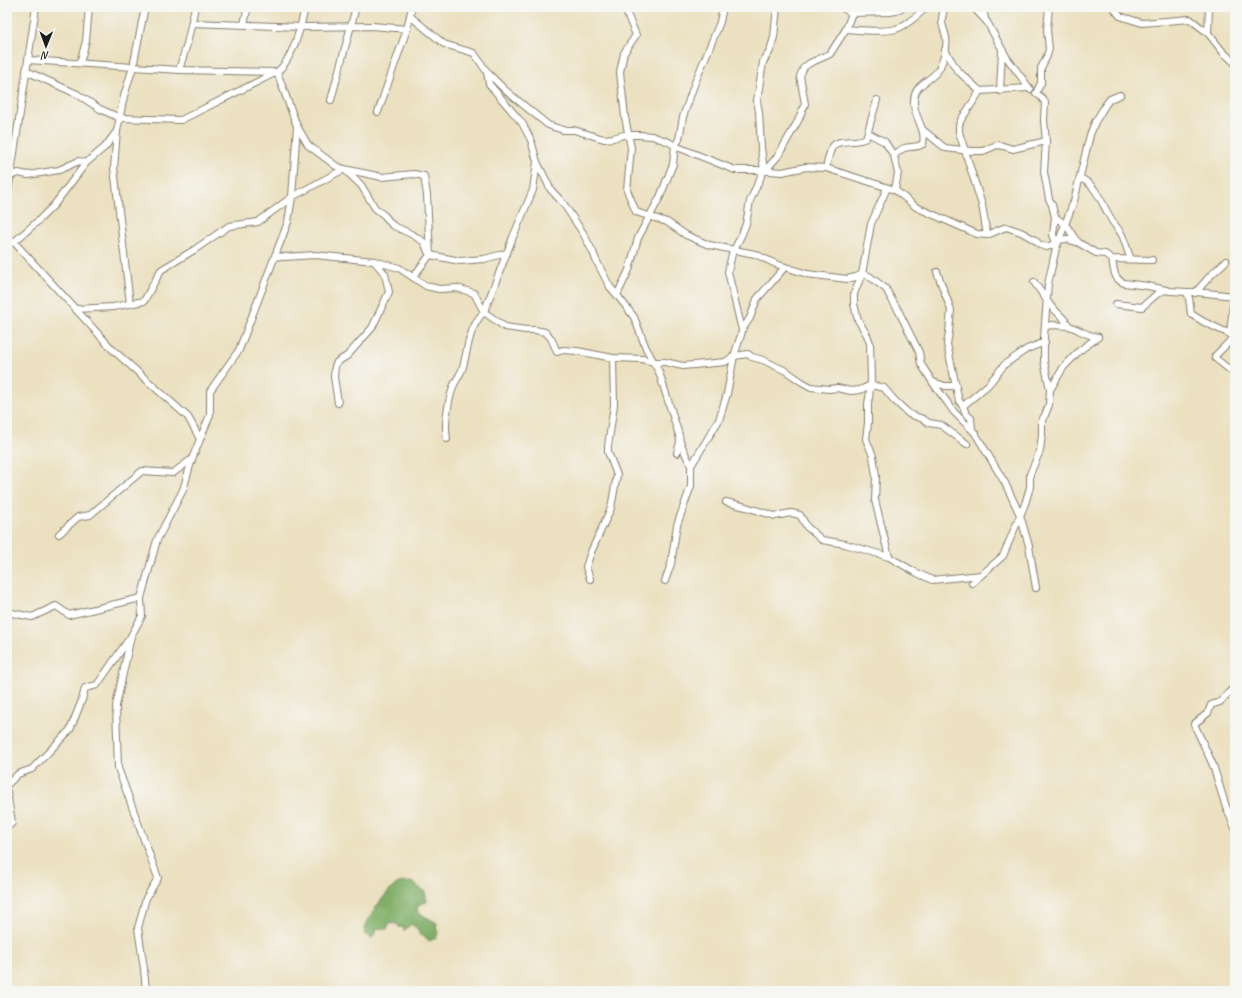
<svg xmlns="http://www.w3.org/2000/svg" width="1242" height="998" font-family="Caveat,sans-serif">
<rect width="100%" height="100%" fill="#f6f6f2"/>
<filter id="ink" filterUnits="userSpaceOnUse"><feTurbulence type="fractalNoise" baseFrequency=".025" numOctaves="2"/><feDisplacementMap in="SourceGraphic" scale="8" xChannelSelector="R" yChannelSelector="G"/><feConvolveMatrix kernelMatrix="1 2 1 2 8 2 1 2 1" color-interpolation-filters="sRGB"/></filter>
<filter id="wash" filterUnits="userSpaceOnUse"><feTurbulence type="fractalNoise" baseFrequency=".012" numOctaves="4" result="noise"/><feDisplacementMap in="SourceGraphic" scale="16" xChannelSelector="R" yChannelSelector="G"/><feGaussianBlur stdDeviation="0.9" result="paint"/><feColorMatrix in="noise" values="0 0 0 0 0 0 0 0 0 0 0 0 0 0 0 0 0 1.4 0 .05"/><feComposite in="paint" operator="in"/></filter>
<g filter="url(#wash)">
<rect width="100%" height="100%" fill="#ebe0bf"/>
<!-- forest -->
<path fill="#80af68" stroke="#4e6642" d="M412,882L425,892L427,902L419,904L417,909L419,913L437,923L436,927L438,933L436,938L429,941L422,934H419L418,929L411,924L404,931L403,927H399L398,924L389,923L387,929L377,928L376,932L371,939L370,935H365C360,925 389,887 399,883C403,882 408,883 412,882Z"/>
</g>
<g filter="url(#ink)">
<g fill="none" stroke-linecap="round" stroke-linejoin="round">
<defs>
<g id="minor">
<polyline points="624,7 636,35 624,53 620,72 625,117 631,148 627,190 636,212 667,222 686,235 709,245 755,254 776,264 807,274 847,279 856,277 862,274 869,276 886,289 892,300 897,308 919,352 921,364 935,386 947,402 954,412 975,433 1005,483 1020,515 1029,546 1036,588"/>
<polyline points="840,7 852,13 890,12 896,11 903,7"/>
<polyline points="973,7 987,22 1007,58 1030,89"/>
<polyline points="983,7 985,19"/>
<polyline points="1049,7 1047,30 1049,49 1047,56 1041,68 1041,83 1036,93 1041,97 1045,102 1044,120 1046,141 1044,172 1049,199 1052,205 1055,217 1053,235 1055,240 1058,240"/>
<polyline points="1113,7 1120,16 1142,23 1190,19 1208,33 1223,52 1235,63"/>
<polyline points="410,16 444,44 474,53 487,72 505,90 548,125 563,130 574,130 604,139 613,138 624,135 639,135 652,136 669,142 675,146 735,170 757,170 782,172 806,167 826,168 895,190 916,207 977,234 987,235 1006,227 1021,232 1035,240 1040,245 1047,247 1054,244 1058,240 1067,239 1079,243 1096,253 1105,254 1112,259 1152,260"/>
<polyline points="192,23 301,27 372,26 407,29"/>
<polyline points="244,24 248,7"/>
<path d="M846,29C861,30 882,33 896,29C905,26 920,14 926,7"/>
<polyline points="1208,33 1209,7"/>
<polyline points="945,50 957,70 980,91"/>
<path d="M28,60L179,70L277,72C293,59 301,27 305,7"/>
<polyline points="80,63 86,41 89,7"/>
<polyline points="179,70 187,44 195,7"/>
<polyline points="26,71 77,94 100,109 120,118 181,120 277,72 297,126 292,197 288,222 239,350 210,391 210,415 192,459 183,490 157,540 141,598 142,616 131,636 116,706 118,768 158,878 146,898 138,928 144,969 146,991"/>
<polyline points="487,72 489,84 522,123 531,140 537,162 551,190 563,203 583,233 593,252 596,260 610,287 617,295"/>
<polyline points="1000,91 1002,50"/>
<polyline points="331,100 356,7"/>
<polyline points="378,112 407,29 412,7"/>
<polyline points="297,126 308,145 336,166 344,169 361,185 375,208 385,216 392,225 413,235 424,242 428,252"/>
<polyline points="923,130 945,148 971,151 983,151 997,145 1003,146 1013,149 1046,141"/>
<polyline points="117,131 114,168 130,304"/>
<polyline points="868,133 885,142 894,156 898,173 895,190"/>
<path d="M894,156C908,141 911,151 923,144C927,128 912,116 914,99C916,81 934,81 940,67C944,58 948,47 946,37C945,31 941,25 942,19C942,15 944,11 944,7"/>
<path d="M826,168C828,161 829,151 833,146C839,138 857,144 866,138L877,100"/>
<polyline points="764,171 761,148 759,112 757,101 763,62 770,51 774,37 777,7"/>
<polyline points="8,177 18,173 28,175 59,170 79,161 86,163"/>
<path d="M1080,178C1096,184 1102,204 1110,217C1113,224 1119,229 1122,235C1126,243 1127,251 1131,259"/>
<polyline points="887,188 871,224 862,274 854,294 854,304 858,320 867,335 870,343 871,381 869,398 868,403 868,423 866,439 873,456 876,476 875,500 889,557"/>
<polyline points="7,199 36,7"/>
<path d="M1055,217C1061,221 1067,225 1070,231C1073,235 1074,239 1078,242"/>
<polyline points="987,235 982,205 959,132 959,125 961,120 980,91 1029,88"/>
<polyline points="14,242 113,350 188,417 200,439"/>
<polyline points="7,244 14,242 38,221 54,205 86,163 105,147 117,131 124,96 133,67 145,7"/>
<polyline points="430,255 460,261 484,259 507,253"/>
<polyline points="275,256 284,257 315,255 374,261 399,268 426,286 439,289 457,288 474,293 484,312 505,327 526,330 535,330 545,332 551,338 557,352 563,350 577,351 613,358 642,359 654,362 665,362 683,366 725,362 734,356 748,354 752,357 763,360 786,371 802,382 811,387 829,389 837,388 851,391 860,390 871,385 884,388 894,400 909,414 923,419 929,423 941,425 967,444"/>
<path d="M1112,259C1114,268 1113,279 1124,283L1148,286L1170,291L1187,292H1196L1235,296"/>
<polyline points="937,272 951,310 949,332 947,344 959,401 963,406"/>
<path d="M1034,282L1050,305L1064,319L1069,326C1079,329 1086,336 1098,337"/>
<polyline points="1187,292 1189,298 1191,314 1204,322 1230,334"/>
<polyline points="1195,293 1211,275 1226,261"/>
<polyline points="1116,304 1142,307 1157,294 1165,290"/>
<polyline points="76,309 113,307 144,301 161,270 194,250 229,226 258,222 292,197 344,169 382,177 414,174 424,176 427,195 430,255 413,277"/>
<polyline points="1045,327 1051,325 1069,326"/>
<polyline points="742,330 728,272 732,254 741,236 746,224 750,201 762,174 778,156 798,121 805,104 800,76 804,67 810,63 830,54 846,29 852,13"/>
<polyline points="1233,335 1230,334 1234,296"/>
<polyline points="1235,336 1215,356 1215,358 1235,374"/>
<polyline points="933,382 945,386 957,386"/>
<polyline points="1050,390 1044,361 1044,337 1048,284 1056,248 1074,201 1090,135 1095,122 1106,104 1110,99 1120,95"/>
<polyline points="338,403 334,377 335,366 337,362 347,356 372,328 389,292 385,274 374,261"/>
<polyline points="972,429 971,418 966,414 963,406 988,385 1005,364 1027,349 1045,342"/>
<path d="M447,439C444,424 448,402 453,387C456,380 461,374 463,367C468,348 469,327 484,312L513,237L533,190L537,162"/>
<polyline points="680,442 691,466"/>
<polyline points="677,453 680,442 679,435 659,372 646,348 634,317 617,295 629,270 638,238 660,197 673,164 675,146 679,139 683,117 694,85 720,22 723,7"/>
<polyline points="726,502 746,507 775,516 791,513 800,515 807,527 822,540 845,544 889,557 915,572 932,580 981,575"/>
<polyline points="59,534 78,517 90,515 142,471 173,473 192,459"/>
<polyline points="590,579 586,567 591,552 611,508 617,475 608,452 608,446 614,405 613,358"/>
<polyline points="665,581 671,564 677,525 691,486 691,466 719,420 727,394 734,356 741,335 742,330 750,318 757,299 785,267"/>
<polyline points="972,583 1003,556 1025,504 1030,487 1030,474 1040,451 1042,434 1042,420 1045,415 1049,405 1050,390 1063,368 1079,351 1098,337"/>
<polyline points="7,612 32,617 56,606 69,615 141,598"/>
<polyline points="1235,616 1235,622"/>
<polyline points="1235,686 1220,702 1211,705 1208,713 1194,724 1213,765 1225,804 1235,828"/>
<polyline points="7,785 18,774 32,769 70,730 82,700 85,688 97,685 129,639"/>
<polyline points="7,792 12,823 7,828"/>
</g>
</defs>
<!-- minor casing -->
<use href="#minor" stroke="#847e6e" stroke-width="8"/>
<!-- minor -->
<use href="#minor" stroke="#fff" stroke-width="6"/>
</g>
</g>
<!-- margin -->
<rect width="1242" height="998" fill="none" stroke="#f6f6f2" stroke-width="24"/>
<!-- north arrow -->
<g transform="translate(46 46) rotate(181)" stroke="#f6f6f2" stroke-width="3" paint-order="stroke">
<path d="M0-3L7 15L0 10L-7 15Z" fill="#1c1c1c"/>
<text y="-6" font-size="11" font-weight="bold" text-anchor="middle" fill="#1c1c1c">N</text>
</g>
</svg>
